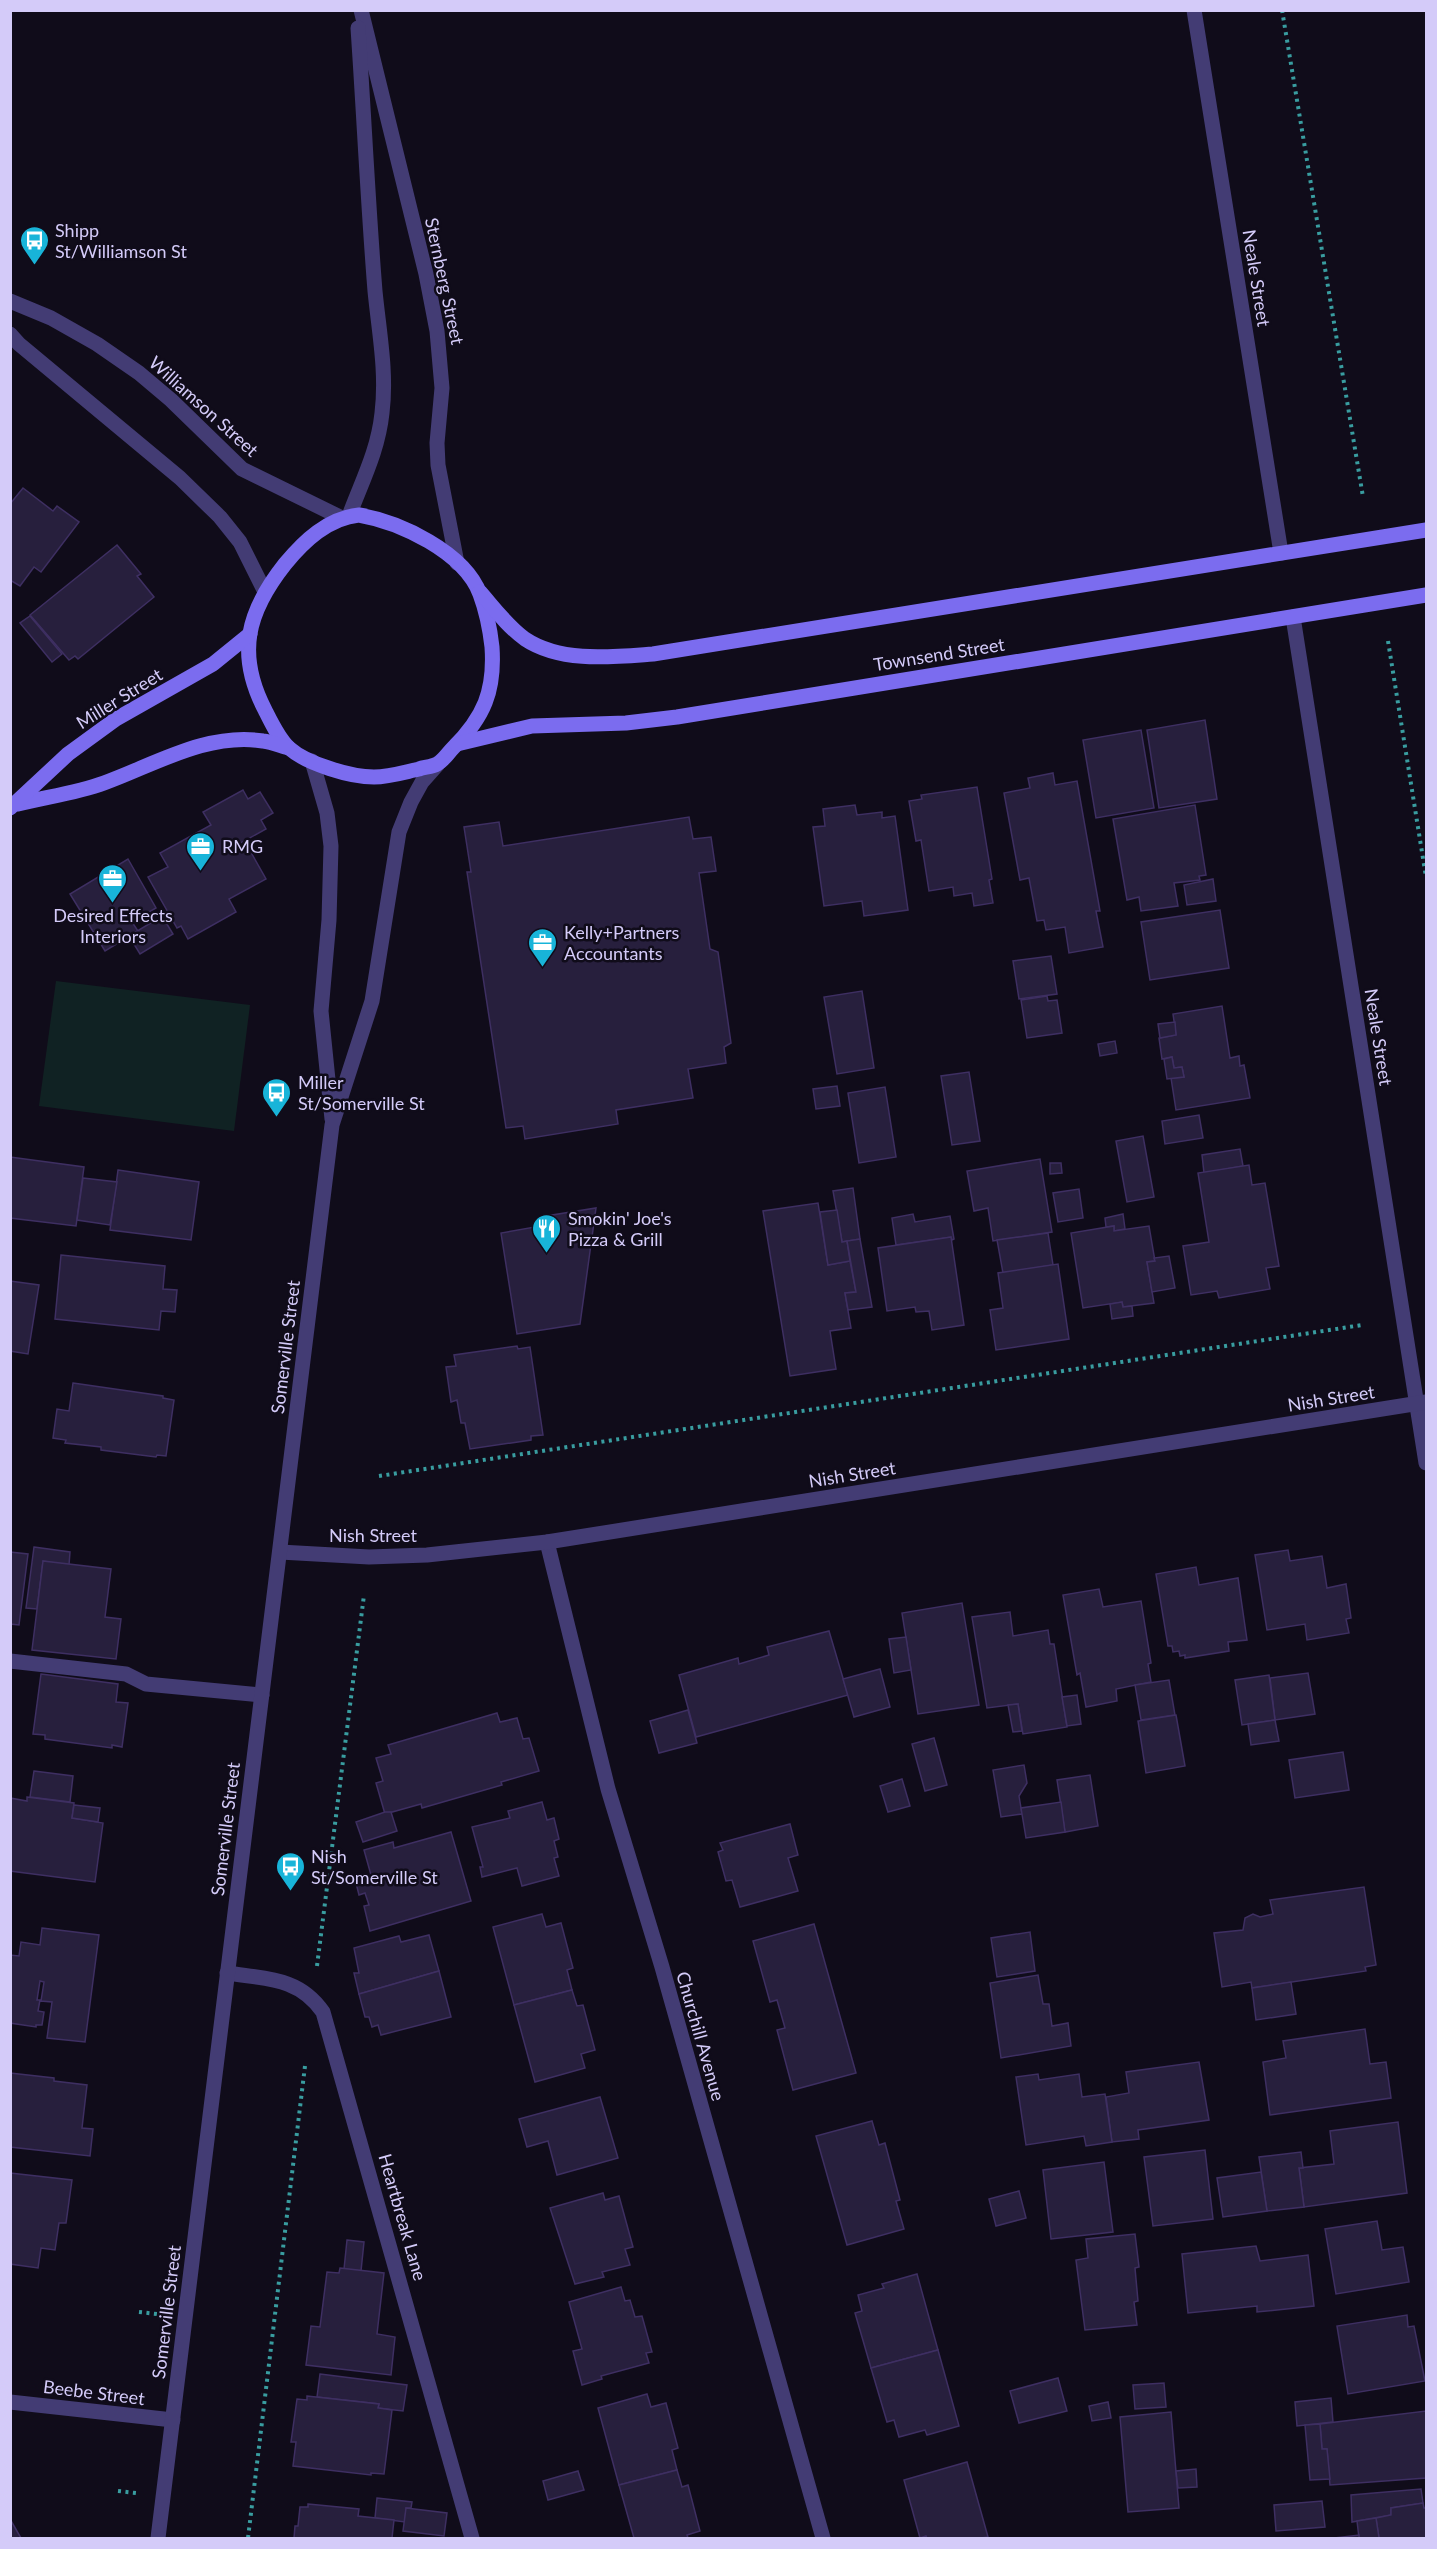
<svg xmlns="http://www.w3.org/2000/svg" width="1437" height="2549" font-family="Lato,sans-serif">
<rect width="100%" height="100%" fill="#100c1a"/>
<!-- green -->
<polygon fill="#102223" points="56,981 250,1005 234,1131 39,1106"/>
<!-- building -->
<g fill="#271f3d" stroke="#3e2f62" stroke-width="1.5">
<polygon points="23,488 53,511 57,506 79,522 41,572 34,567 20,586 10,580 10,504"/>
<polygon points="117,545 141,574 137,576 154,597 78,659 75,656 69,660 30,615"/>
<polygon points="30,616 62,654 52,662 20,623"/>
<polygon points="1205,720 1217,799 1159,808 1147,730"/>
<polygon points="1141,730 1154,808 1096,818 1083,740"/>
<polygon points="1053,773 1055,785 1077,781 1100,911 1096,911 1103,947 1069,953 1065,927 1046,930 1044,920 1037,921 1029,878 1020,880 1004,793 1030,788 1028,778"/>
<polygon points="977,787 992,879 989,880 993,903 974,906 972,893 954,896 953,887 929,891 921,840 916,841 909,801 922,799 921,795"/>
<polygon points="243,790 248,799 260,792 273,813 261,820 266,829 235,846 239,851 248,847 266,879 229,899 236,912 188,939 181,926 177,928 148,877 168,867 160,853 211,825 203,812"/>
<polygon points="855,805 857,815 882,812 882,818 895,816 908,910 864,916 862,901 824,906 813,827 825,826 823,809"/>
<polygon points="1195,805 1206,875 1199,876 1200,880 1174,883 1178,906 1141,911 1139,897 1127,900 1113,819"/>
<polygon points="689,817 693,839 711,837 716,871 699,873 710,949 718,952 731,1043 724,1047 726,1063 688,1069 693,1098 616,1110 618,1124 525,1139 523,1126 506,1128 467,872 471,872 464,827 499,822 503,846"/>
<polygon points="128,859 156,908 132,922 138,931 105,951 70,894"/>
<polygon points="1213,879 1216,901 1187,905 1184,885"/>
<polygon points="1220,910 1229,968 1150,980 1141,922"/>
<polygon points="162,916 173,934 140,954 129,936"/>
<polygon points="1051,956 1057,994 1019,999 1013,961"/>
<polygon points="862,991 874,1068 837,1074 824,997"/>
<polygon points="1047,996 1048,1001 1057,1000 1062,1033 1027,1038 1021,1000"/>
<polygon points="1222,1006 1230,1058 1239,1056 1240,1066 1244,1065 1250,1098 1176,1110 1171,1078 1184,1077 1182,1067 1174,1068 1172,1057 1162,1059 1159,1038 1176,1035 1173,1014"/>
<polygon points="1175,1022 1176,1035 1160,1038 1158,1024"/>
<polygon points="1115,1041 1117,1053 1100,1056 1098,1044"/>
<polygon points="1172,1057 1174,1068 1182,1067 1184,1077 1167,1079 1164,1059"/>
<polygon points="969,1072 980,1141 952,1145 941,1076"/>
<polygon points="837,1086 840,1106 816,1109 813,1089"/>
<polygon points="885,1087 896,1157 859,1163 848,1093"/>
<polygon points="1199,1115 1203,1138 1165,1144 1162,1121"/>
<polygon points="1143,1136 1154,1197 1127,1202 1116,1141"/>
<polygon points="1240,1149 1243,1166 1204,1173 1202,1155"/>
<polygon points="10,1157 84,1167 76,1226 10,1218"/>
<polygon points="1040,1159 1052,1232 993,1241 988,1208 974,1211 967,1171"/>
<polygon points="1050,1163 1061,1163 1062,1173 1050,1174"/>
<polygon points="1249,1165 1252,1185 1265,1183 1279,1266 1266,1268 1270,1289 1219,1298 1217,1291 1191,1295 1183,1246 1209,1242 1198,1173"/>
<polygon points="118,1170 199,1182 191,1240 110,1230"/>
<polygon points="83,1178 117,1182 110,1225 77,1220"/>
<polygon points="853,1188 860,1239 842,1242 833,1191"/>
<polygon points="1079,1189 1083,1218 1058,1222 1053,1193"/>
<polygon points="818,1203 828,1265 850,1261 856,1292 845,1293 851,1328 830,1331 836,1369 790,1376 763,1211"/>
<polygon points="596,1208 580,1324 517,1334 501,1233 541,1226 540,1217"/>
<polygon points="837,1210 842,1242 847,1241 850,1261 828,1265 820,1212"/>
<polygon points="913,1214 915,1222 950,1216 954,1239 952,1240 951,1237 896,1245 892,1218"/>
<polygon points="1123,1214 1125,1229 1114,1231 1114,1226 1106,1227 1105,1218"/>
<polygon points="1114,1226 1114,1231 1149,1226 1155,1261 1147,1262 1154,1303 1123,1307 1122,1302 1083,1308 1071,1233"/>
<polygon points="1048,1233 1053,1265 1003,1273 997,1240"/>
<polygon points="951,1237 964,1325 932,1330 929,1311 916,1312 915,1307 887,1311 878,1248"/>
<polygon points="860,1239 872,1307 848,1310 845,1293 856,1292 847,1241"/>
<polygon points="61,1255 165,1266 163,1289 177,1290 175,1312 161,1311 159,1330 55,1319"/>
<polygon points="1169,1256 1175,1288 1152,1292 1147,1262 1155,1261 1154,1258"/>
<polygon points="1058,1264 1069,1339 996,1350 990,1310 1003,1308 998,1273"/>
<polygon points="10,1281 39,1285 28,1354 10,1351"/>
<polygon points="1122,1302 1123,1307 1132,1306 1133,1316 1112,1319 1110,1304"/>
<polygon points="517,1346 518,1349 530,1347 543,1435 531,1436 531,1440 470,1449 465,1423 461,1423 457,1400 451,1402 446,1367 456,1366 454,1355"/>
<polygon points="73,1383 163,1396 163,1398 174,1400 166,1456 157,1455 156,1457 101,1450 101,1447 65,1443 66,1440 53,1438 57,1409 69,1411"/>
<polygon points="34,1547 70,1552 69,1565 43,1561 37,1609 26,1608"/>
<polygon points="1288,1550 1290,1561 1322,1556 1327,1588 1346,1584 1351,1618 1346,1619 1349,1633 1307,1640 1305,1624 1267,1630 1255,1555"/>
<polygon points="10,1552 28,1554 19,1625 10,1624"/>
<polygon points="43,1561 111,1569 105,1617 121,1619 116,1659 32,1650"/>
<polygon points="1196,1567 1199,1585 1238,1578 1247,1640 1228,1642 1229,1651 1185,1658 1185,1655 1180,1656 1179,1651 1173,1652 1172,1646 1168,1646 1156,1574"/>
<polygon points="1099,1589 1103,1607 1141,1601 1151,1663 1148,1664 1151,1682 1116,1689 1117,1701 1086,1707 1080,1673 1077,1675 1063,1595"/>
<polygon points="962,1603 979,1705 918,1714 902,1613"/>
<polygon points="1010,1612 1013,1636 1048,1630 1050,1644 1054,1644 1067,1727 1023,1734 1018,1704 987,1708 972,1617"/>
<polygon points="829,1631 848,1695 696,1737 679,1675 738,1658 739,1664 769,1655 767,1647"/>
<polygon points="906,1637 911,1670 894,1673 889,1639"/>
<polygon points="880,1669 890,1707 854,1717 843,1679"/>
<polygon points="1308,1673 1315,1714 1275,1720 1270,1678"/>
<polygon points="41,1674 118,1684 116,1702 128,1703 122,1747 112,1745 112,1748 45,1739 45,1735 33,1734"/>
<polygon points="1269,1675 1275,1720 1242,1725 1235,1680"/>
<polygon points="1169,1680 1175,1715 1141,1720 1135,1685"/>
<polygon points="1077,1695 1081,1724 1067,1726 1062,1697"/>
<polygon points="1018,1704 1022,1731 1013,1732 1008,1705"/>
<polygon points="688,1710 697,1743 659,1753 650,1721"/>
<polygon points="497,1713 500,1722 517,1718 523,1739 529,1738 539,1771 501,1782 502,1785 422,1808 421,1804 385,1814 376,1783 383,1781 376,1758 391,1754 388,1745"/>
<polygon points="1176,1715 1185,1766 1146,1773 1138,1721"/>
<polygon points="1275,1720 1279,1741 1251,1745 1248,1724"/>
<polygon points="934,1738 947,1785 925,1791 912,1744"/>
<polygon points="1343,1752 1349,1790 1295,1798 1289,1760"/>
<polygon points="1024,1765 1027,1783 1019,1796 1022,1814 1001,1817 993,1770"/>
<polygon points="34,1771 73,1776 70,1802 30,1797"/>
<polygon points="1090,1775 1098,1826 1065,1832 1057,1780"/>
<polygon points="902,1779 910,1806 888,1812 880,1786"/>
<polygon points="27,1797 74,1803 72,1818 103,1823 95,1882 10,1871 10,1798 27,1801"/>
<polygon points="542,1802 547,1820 554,1818 559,1839 554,1841 558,1857 554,1858 559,1876 522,1886 517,1868 482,1877 480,1867 483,1867 472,1827 510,1818 508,1811"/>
<polygon points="1061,1802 1065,1832 1026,1838 1021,1808"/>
<polygon points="74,1805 100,1808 98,1822 72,1818"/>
<polygon points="385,1812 391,1812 397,1831 363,1842 356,1822"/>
<polygon points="790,1824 798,1855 788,1858 798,1891 740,1907 732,1880 726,1881 718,1852 723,1850 720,1843"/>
<polygon points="451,1832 471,1901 370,1931 364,1906 369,1905 365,1893 359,1895 355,1879 371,1875 364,1850 393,1842 394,1848"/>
<polygon points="1364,1887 1376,1965 1365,1967 1366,1971 1252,1988 1251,1982 1222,1987 1214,1933 1243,1930 1245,1918 1253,1914 1260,1917 1273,1914 1270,1900"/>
<polygon points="542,1914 546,1927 561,1923 573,1968 567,1970 572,1990 514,2005 493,1927"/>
<polygon points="814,1924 856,2073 793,2090 777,2030 785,2028 777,2000 770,2002 753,1941"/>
<polygon points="42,1928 99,1935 85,2042 47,2038 52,2002 41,2001 44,1982 40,1981 37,2000 40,2000 38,2011 44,2012 42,2025 36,2025 36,2027 10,2023 10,1955 19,1956 21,1942 40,1945"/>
<polygon points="1030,1932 1035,1971 997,1977 991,1938"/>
<polygon points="429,1935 439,1971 359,1994 354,1973 359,1973 354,1948 399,1936 401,1942"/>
<polygon points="439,1971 451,2017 381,2035 378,2025 372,2027 369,2017 365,2017 359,1994"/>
<polygon points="1038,1975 1043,2004 1049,2004 1052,2026 1068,2023 1071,2046 1001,2058 990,1983"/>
<polygon points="1291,1982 1296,2014 1256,2020 1252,1988"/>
<polygon points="572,1990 577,2006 583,2005 595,2050 581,2054 585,2068 535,2082 514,2005"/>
<polygon points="1365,2029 1370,2064 1386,2062 1391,2098 1270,2115 1263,2062 1286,2058 1283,2041"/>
<polygon points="1199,2062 1209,2120 1138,2130 1139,2139 1112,2142 1106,2097 1129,2093 1126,2072"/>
<polygon points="10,2073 54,2078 54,2081 87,2085 82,2128 93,2129 90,2156 10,2147"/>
<polygon points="1038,2074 1039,2080 1079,2074 1082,2097 1105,2094 1112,2142 1086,2146 1084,2136 1026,2145 1016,2077"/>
<polygon points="600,2097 618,2158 557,2175 548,2141 527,2147 519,2119"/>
<polygon points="872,2121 879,2145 885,2143 900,2200 896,2201 904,2229 847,2245 816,2136"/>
<polygon points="1398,2122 1407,2193 1304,2207 1299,2168 1334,2164 1330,2131"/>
<polygon points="1205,2150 1213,2219 1153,2226 1144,2157"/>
<polygon points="1301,2152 1303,2168 1299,2168 1304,2207 1267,2211 1259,2157"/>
<polygon points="1104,2162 1113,2232 1051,2239 1043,2170"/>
<polygon points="1261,2172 1267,2211 1223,2217 1217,2178"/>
<polygon points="10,2173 72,2180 66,2223 59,2223 55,2250 41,2248 38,2268 10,2264"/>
<polygon points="1019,2191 1026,2218 996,2226 989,2199"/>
<polygon points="603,2193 605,2200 619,2196 633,2247 625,2249 630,2265 602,2272 604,2277 575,2284 550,2208"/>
<polygon points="1377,2221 1382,2250 1403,2247 1409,2282 1336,2294 1325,2229"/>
<polygon points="1135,2234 1139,2267 1135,2268 1138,2301 1134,2302 1137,2325 1085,2330 1076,2260 1088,2258 1086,2239"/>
<polygon points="347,2240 364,2242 361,2271 344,2269"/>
<polygon points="1256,2246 1260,2261 1308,2255 1314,2306 1257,2312 1257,2306 1188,2313 1182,2254"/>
<polygon points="340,2268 384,2273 377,2334 395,2337 391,2375 306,2365 311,2326 320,2327 327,2272 339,2273"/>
<polygon points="917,2274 938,2350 871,2368 855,2313 862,2311 858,2295 884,2288 882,2284"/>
<polygon points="621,2287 625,2301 630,2300 635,2317 642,2316 652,2352 646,2353 649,2363 601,2376 602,2379 582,2385 573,2351 582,2349 569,2302"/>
<polygon points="1407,2315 1408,2327 1414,2326 1425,2381 1348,2394 1337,2326"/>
<polygon points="938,2350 959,2426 927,2435 925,2430 899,2437 894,2420 887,2422 871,2368"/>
<polygon points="320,2374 407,2385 403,2411 378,2408 379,2404 317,2397"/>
<polygon points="1058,2378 1067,2411 1019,2423 1010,2391"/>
<polygon points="1164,2383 1166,2407 1135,2409 1133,2385"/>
<polygon points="647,2394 651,2407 666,2403 678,2448 672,2450 677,2470 619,2485 598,2408"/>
<polygon points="307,2396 379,2404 378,2408 392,2410 384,2474 371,2473 371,2475 293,2466 296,2442 291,2442 297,2399 307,2400"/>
<polygon points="1331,2398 1333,2422 1297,2426 1295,2402"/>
<polygon points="1108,2402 1111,2418 1092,2421 1089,2406"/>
<polygon points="1426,2411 1426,2478 1330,2485 1327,2449 1322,2449 1320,2424"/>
<polygon points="1171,2412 1179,2508 1128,2512 1120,2417"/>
<polygon points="1320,2424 1322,2449 1327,2449 1330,2479 1310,2480 1305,2425"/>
<polygon points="967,2462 988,2537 981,2538 927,2538 926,2536 920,2538 904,2480"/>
<polygon points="1196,2469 1197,2487 1178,2488 1176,2471"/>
<polygon points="677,2470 682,2487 688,2485 700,2531 687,2535 688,2538 634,2538 619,2485"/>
<polygon points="578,2471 584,2490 548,2500 543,2481"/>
<polygon points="1421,2489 1423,2503 1391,2508 1391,2515 1352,2522 1351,2495"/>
<polygon points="377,2498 412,2502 411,2508 406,2508 405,2522 375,2518"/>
<polygon points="1322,2501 1325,2527 1276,2531 1274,2505"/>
<polygon points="1423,2503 1424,2508 1426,2508 1426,2538 1379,2538 1376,2518 1391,2515 1391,2508"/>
<polygon points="308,2504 359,2509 358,2516 394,2520 392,2538 294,2538 295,2526 298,2526 300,2507 308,2507"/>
<polygon points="406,2508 447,2513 444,2536 403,2531"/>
<polygon points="1376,2518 1379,2538 1359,2538 1357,2521"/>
<polygon points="10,2519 21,2538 10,2538"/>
<polygon points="1359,2535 1359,2538 1334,2538"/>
</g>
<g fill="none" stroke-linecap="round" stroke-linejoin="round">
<!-- path -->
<g stroke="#399da0" stroke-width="4" stroke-dasharray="3 4.5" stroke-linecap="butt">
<polyline points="1282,10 1363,497"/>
<polyline points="1388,641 1426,877"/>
<polyline points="379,1476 1362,1325"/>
<polyline points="317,1966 364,1595"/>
<polyline points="139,2312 157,2314"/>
<polyline points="118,2491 136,2493"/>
<polyline points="248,2538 305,2066"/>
</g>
<!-- service -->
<g stroke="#433c74" stroke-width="15">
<polyline points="10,1661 126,1674 146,1684 262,1695"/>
<path d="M227,1973C266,1979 299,1977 323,2012L472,2538"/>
</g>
<!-- minor -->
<g stroke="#433c74" stroke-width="15">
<polyline points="1194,10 1281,553"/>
<polyline points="1293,617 1426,1463"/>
<polyline points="547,1542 608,1789 662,1967 823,2538"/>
<polyline points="280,1552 369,1557 427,1555 547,1542 1426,1402"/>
<polyline points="10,2402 173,2420"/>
</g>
<!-- tertiary -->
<g stroke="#433c74" stroke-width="15">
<polyline points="361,10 426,274 437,331 442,388 437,443 438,465 457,563"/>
<polyline points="10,301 51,318 97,344 139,373 171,400 242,469 342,518"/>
<polyline points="10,334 19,344 180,478 220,517 240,542 265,592"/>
<path d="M349,516C362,481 378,451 382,413C387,372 379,332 375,291C368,204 364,116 358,28"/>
<polyline points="312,761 327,813 331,846 329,920 321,1011 332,1119"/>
<polyline points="158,2538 332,1125 372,1001 399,832 411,802 422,782 438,764"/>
</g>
<!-- secondary -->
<g stroke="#7b6cef" stroke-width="15">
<path d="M359,515C400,522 464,552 480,594C486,610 490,629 492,647C495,691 484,717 453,748C448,753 443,761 437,764C432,767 424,767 419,769C405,772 389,777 374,777C351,777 307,764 289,748C279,739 271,722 265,710C236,654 247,612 285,564C304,541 328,518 359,515Z"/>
<path d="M480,592C494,608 507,626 525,639C561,663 612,657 653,654L1426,530"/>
<polyline points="457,744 532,726 626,723 677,717 1426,595"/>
<path d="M18,804C46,797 77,793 104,783C154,765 207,732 263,741C272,742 281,746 289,748"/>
<polyline points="10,808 68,754 116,719 213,664 250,634"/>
</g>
</g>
<!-- icons -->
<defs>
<symbol id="bus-pin" viewBox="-11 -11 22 30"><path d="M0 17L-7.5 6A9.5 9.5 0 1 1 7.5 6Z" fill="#18b4d9" stroke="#100c1a"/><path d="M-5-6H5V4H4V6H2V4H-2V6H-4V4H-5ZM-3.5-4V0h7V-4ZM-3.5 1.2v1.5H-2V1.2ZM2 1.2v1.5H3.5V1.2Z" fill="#fff"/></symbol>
<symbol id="office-pin" viewBox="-11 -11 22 30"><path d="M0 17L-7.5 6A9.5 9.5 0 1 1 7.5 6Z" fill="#18b4d9" stroke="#100c1a"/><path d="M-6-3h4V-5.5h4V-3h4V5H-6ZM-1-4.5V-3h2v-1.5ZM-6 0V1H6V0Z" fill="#fff"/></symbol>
<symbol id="restaurant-pin" viewBox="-11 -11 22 30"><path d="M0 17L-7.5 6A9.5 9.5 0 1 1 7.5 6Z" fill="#18b4d9" stroke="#100c1a"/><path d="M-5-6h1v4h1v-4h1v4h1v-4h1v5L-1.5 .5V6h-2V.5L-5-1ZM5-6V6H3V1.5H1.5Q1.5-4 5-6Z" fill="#fff"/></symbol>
</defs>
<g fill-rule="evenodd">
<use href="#bus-pin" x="18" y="224" width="33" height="45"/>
<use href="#office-pin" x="184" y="830" width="33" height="45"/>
<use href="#office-pin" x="96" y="862" width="33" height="45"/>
<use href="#office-pin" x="526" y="926" width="33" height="45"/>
<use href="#bus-pin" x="260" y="1076" width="33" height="45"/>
<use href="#restaurant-pin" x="530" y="1212" width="33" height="45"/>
<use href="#bus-pin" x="274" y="1850" width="33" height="45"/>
</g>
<g text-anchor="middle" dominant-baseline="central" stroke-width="5" stroke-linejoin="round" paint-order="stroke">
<!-- poi labels -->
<g font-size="18" fill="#d4cbf9" stroke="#100c1a" text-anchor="start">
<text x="55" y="230">Shipp<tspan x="55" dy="21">St/Williamson St</tspan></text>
<text x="222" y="846">RMG</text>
<text x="113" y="915" text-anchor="middle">Desired Effects<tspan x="113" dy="21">Interiors</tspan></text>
<text x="564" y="932">Kelly+Partners<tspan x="564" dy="21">Accountants</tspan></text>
<text x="298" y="1082">Miller<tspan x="298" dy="21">St/Somerville St</tspan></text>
<text x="568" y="1218">Smokin' Joe's<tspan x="568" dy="21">Pizza &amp; Grill</tspan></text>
<text x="311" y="1856">Nish<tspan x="311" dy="21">St/Somerville St</tspan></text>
</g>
<!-- street labels -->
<g font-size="18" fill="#d4cbf9" stroke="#100c1a">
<text transform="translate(1257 278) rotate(81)">Neale Street</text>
<text transform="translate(445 281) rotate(78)">Sternberg Street</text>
<text transform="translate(204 406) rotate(42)">Williamson Street</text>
<text transform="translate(939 654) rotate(-9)">Townsend Street</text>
<text transform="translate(119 698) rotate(-32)">Miller Street</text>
<text transform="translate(1379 1037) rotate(81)">Neale Street</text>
<text transform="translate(285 1347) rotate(-83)">Somerville Street</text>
<text transform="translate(1331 1398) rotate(-9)">Nish Street</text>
<text transform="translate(852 1474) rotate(-9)">Nish Street</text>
<text x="373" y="1535">Nish Street</text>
<text transform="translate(225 1829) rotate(-83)">Somerville Street</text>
<text transform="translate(701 2036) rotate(74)">Churchill Avenue</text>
<text transform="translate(403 2217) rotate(74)">Heartbreak Lane</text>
<text transform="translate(166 2312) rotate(-83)">Somerville Street</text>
<text transform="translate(94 2392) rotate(7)">Beebe Street</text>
</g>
</g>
<!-- border -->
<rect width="1437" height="2549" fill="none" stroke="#d4cbf9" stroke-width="24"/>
</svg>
